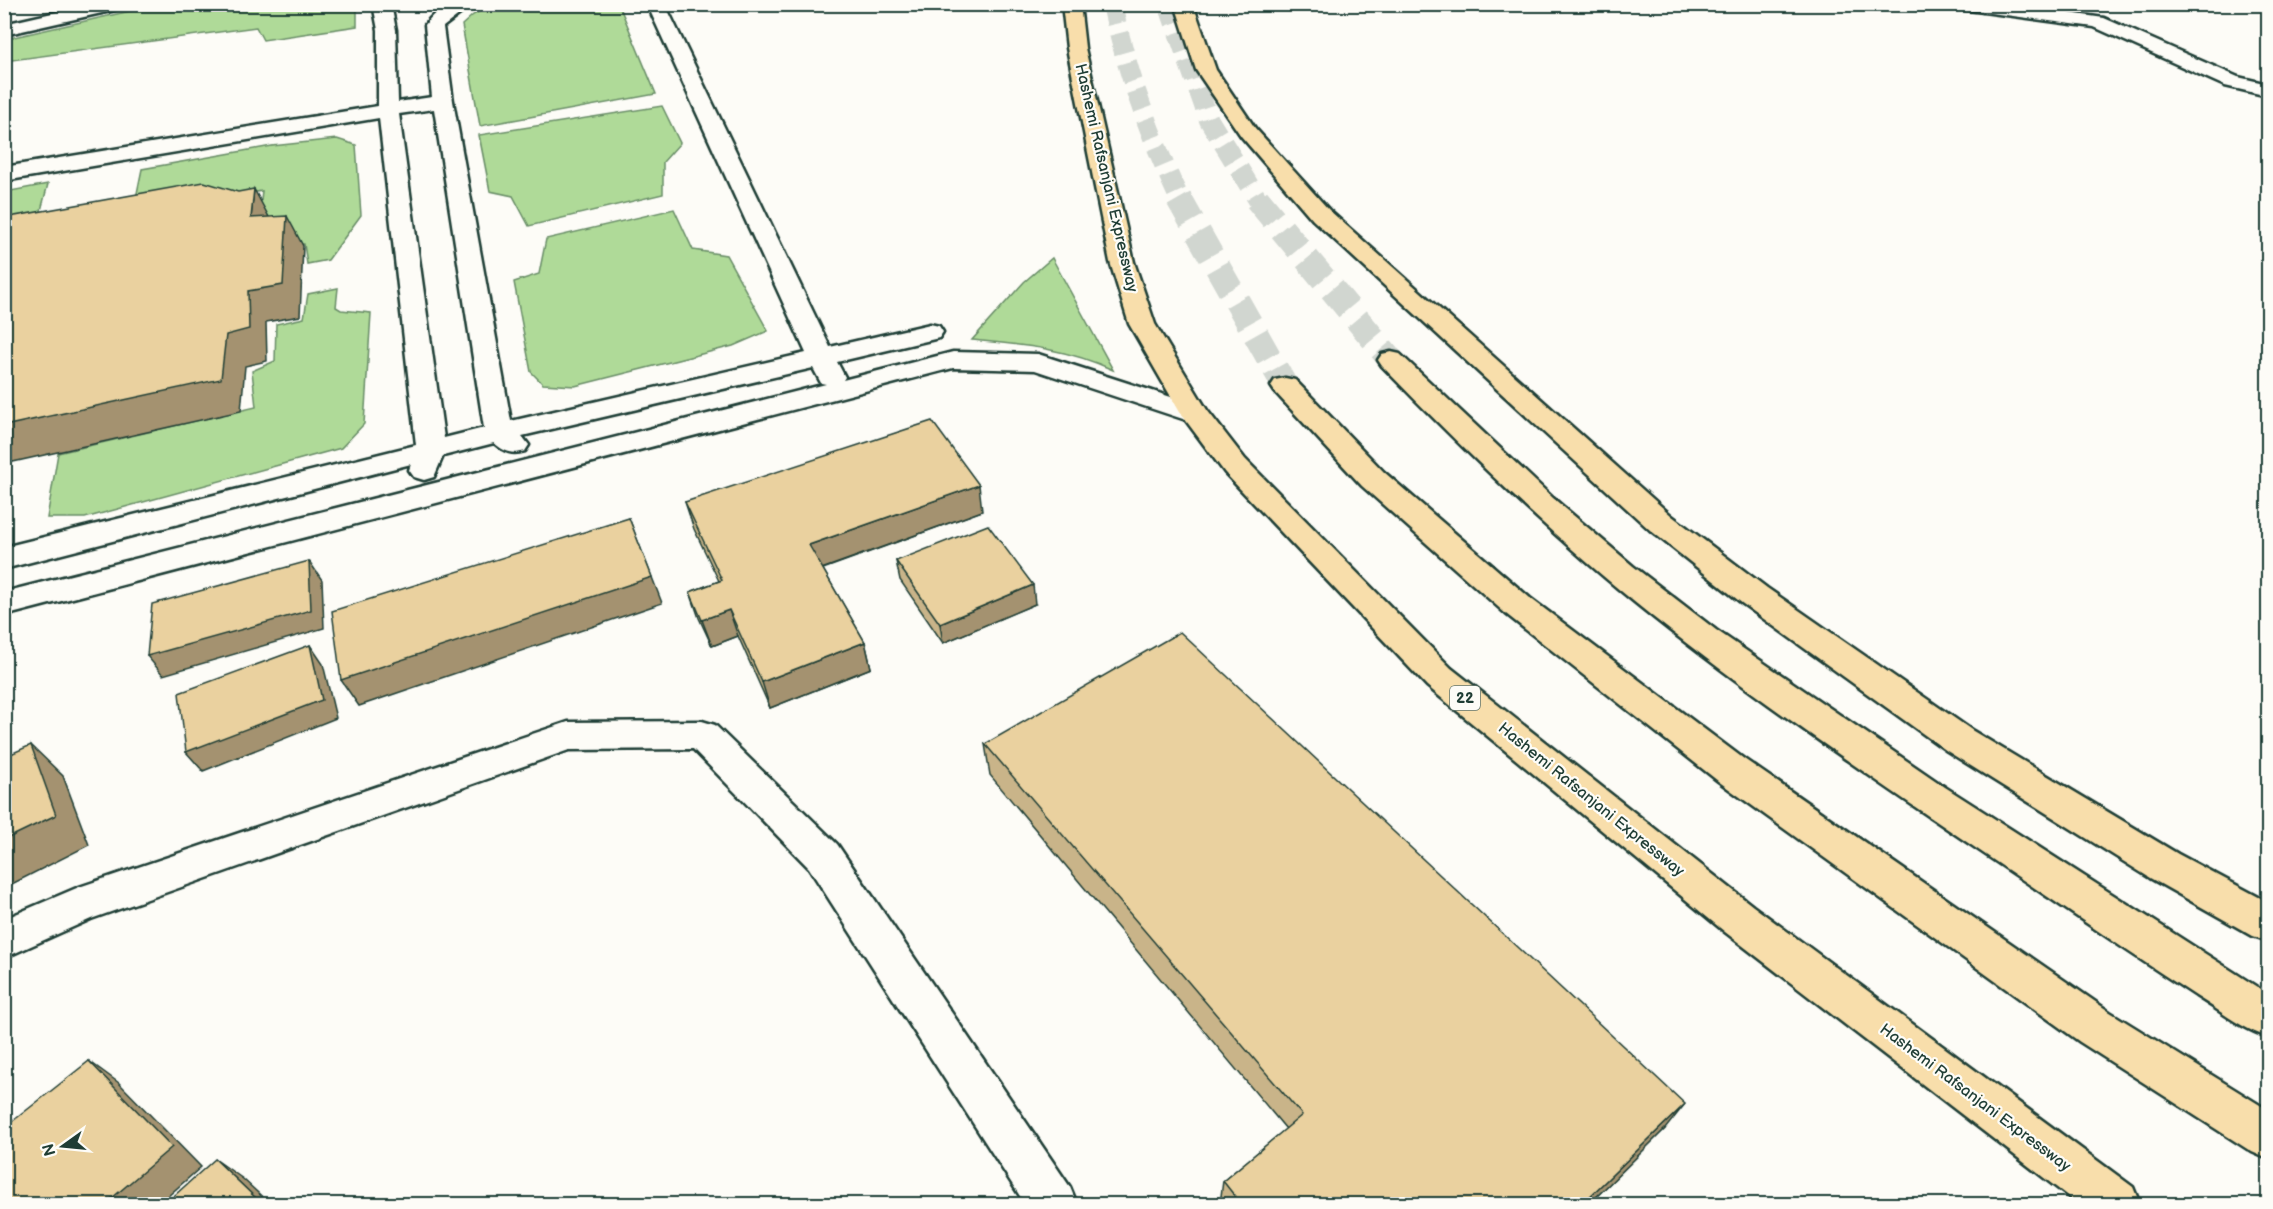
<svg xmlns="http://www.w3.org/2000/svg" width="2273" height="1209" font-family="'Balsamiq Sans',sans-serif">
<rect width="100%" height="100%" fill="#fdfcf7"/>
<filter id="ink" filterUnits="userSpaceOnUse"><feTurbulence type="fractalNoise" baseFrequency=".0167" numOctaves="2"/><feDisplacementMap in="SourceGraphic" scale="12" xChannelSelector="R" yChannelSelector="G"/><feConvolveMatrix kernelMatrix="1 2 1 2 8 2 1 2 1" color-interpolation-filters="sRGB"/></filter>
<g filter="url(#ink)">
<!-- green -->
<g fill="#afda98" stroke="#678c66" stroke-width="1.5">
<polygon points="493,4 619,5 656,94 480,126 462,25 473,15"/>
<polygon points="352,5 357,9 357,26 263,40 256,27 5,61 5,39 157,5"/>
<polygon points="662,106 680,143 663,162 663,194 529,226 513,196 490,191 479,135"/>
<polygon points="337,139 356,145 361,215 328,260 307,264 304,244 273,246 259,219 262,191 159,209 136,198 142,169 272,146"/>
<polygon points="48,184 35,233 5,239 5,192"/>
<polygon points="674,209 693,250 726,255 768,331 733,346 575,386 543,384 531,372 514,282 539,274 546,239"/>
<path d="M1052,258L1113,370C1065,348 1024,345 972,340L1024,282Z"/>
<polygon points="338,288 336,307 341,310 371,313 364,424 341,448 85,518 47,518 58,453 256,407 252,371 275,361 276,324 304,318 308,294"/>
</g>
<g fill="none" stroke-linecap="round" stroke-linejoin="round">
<!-- highway-tunnel-far1 -->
<g stroke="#d1d6d0" stroke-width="20" stroke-dasharray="20 10" stroke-linecap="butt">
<path d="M1112,4C1127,73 1150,136 1180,200"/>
<polyline points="1168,4 1209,120 1258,200"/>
</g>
<!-- highway-tunnel -->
<g stroke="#d1d6d0" stroke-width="26" stroke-dasharray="26 13" stroke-linecap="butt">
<polyline points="1179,199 1285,386"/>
<polyline points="1257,199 1391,360"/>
</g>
<defs>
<g id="minor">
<polygon points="92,4 127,4 124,8 4,35 4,24"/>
<path d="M373,4H391L396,30L398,102L432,97L425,25C438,6 451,4 473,4L443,27L453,101L511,421L806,353L647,4H665L830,347L930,324L939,326L943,332L939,338L837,362L845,377L843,380L953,352L1038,354L1205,408L1209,414L1205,420L1195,423L1035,370L953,368L4,616V592L826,384L821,383L813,368L522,436L529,445L525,451C512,455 505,452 494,443L443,456L434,477L424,480L414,477L409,470L411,464L4,569V547L416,445L379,118L4,181V167L378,106V30ZM434,109L484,428L444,438L399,114Z"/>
<polygon points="1952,4 2006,4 2104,18 2238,77 2268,84 2268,96 2225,86 2094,27 1961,9"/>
<polygon points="702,721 715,725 837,844 1070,1187 1077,1204 1025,1204 809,868 693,749 569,750 91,919 4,958 4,919 79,887 568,722"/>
</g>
<g id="highway">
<polygon points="1062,4 1080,4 1085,48 1134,262 1155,324 1207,410 1245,459 1451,668 1753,906 2133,1187 2140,1204 2078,1204 1725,932 1427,686 1225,473 1181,414 1129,324 1110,262 1067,48"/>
<polygon points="1175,4 1193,4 1216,70 1255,128 1329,210 1672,516 1767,588 1973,731 2178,854 2268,902 2268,941 2253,936 2150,878 1947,751 1743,604 1650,530 1313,220 1241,136 1196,70"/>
<path d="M1391,352L1400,354L1553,498L1633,566L1716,630L1945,787L2268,994V1037C2242,1029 2219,1010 2196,996C2147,964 2099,932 2051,899C1917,808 1780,718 1653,617C1556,540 1468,454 1382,366L1378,360L1382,354Z"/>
<polygon points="1285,378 1295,380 1384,472 1530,598 1744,759 2110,1012 2268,1110 2268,1159 2252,1152 2080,1042 1718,781 1506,614 1362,486 1275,392 1271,386 1275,380"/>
</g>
</defs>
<!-- minor casing -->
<use href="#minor" stroke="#1f3d34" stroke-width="5"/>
<!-- highway casing -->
<use href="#highway" stroke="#1f3d34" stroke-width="5"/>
<!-- minor -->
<use href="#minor" fill="#fdfcf7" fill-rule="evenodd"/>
<!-- highway -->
<use href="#highway" fill="#f8deab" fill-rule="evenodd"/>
</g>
<!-- wall -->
<g fill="#c9b489" stroke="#1f3d34" stroke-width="1.5">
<polygon points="685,502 982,511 823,569 865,642 871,668 770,708 738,636 712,646 699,618 690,592 719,581 694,529"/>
<polygon points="896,561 1035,604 943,643 900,580"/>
<polygon points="985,744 1665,1129 1589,1204 1220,1204 1223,1181 1286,1129 990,775"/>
</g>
<!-- shaded-wall -->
<g fill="#a4926f" stroke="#1f3d34" stroke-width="1.5">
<polygon points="254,189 270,219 251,218"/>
<polygon points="287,216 303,246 300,316 266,322 267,361 245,366 241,411 4,464 4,426 226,335"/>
<polygon points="979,485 982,511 816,571 809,545"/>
<polygon points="629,518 662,603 359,706 341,680"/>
<polygon points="309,561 322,580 324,628 163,675 147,656"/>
<polygon points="1033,585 1035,604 943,643 940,624"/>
<polygon points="729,610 738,636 712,646 702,620"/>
<polygon points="865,642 871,668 770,708 762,682"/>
<polygon points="310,645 323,664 336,718 203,771 186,752"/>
<polygon points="31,745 63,776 89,845 4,888 4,840"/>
<polygon points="89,1061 119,1083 201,1167 159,1204 105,1204"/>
<polygon points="1685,1104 1665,1129 1589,1204 1582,1204"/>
<polygon points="215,1159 243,1179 270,1204 262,1204"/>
</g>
<!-- building -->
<g fill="#ead19f" stroke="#1f3d34" stroke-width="1.5">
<polygon points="204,182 238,192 254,189 251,218 287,216 283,285 248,291 249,329 226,335 221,379 4,426 4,218"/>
<polygon points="932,421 979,485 809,545 865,642 762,682 729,610 702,620 690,592 722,580 685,502"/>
<polygon points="629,518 652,577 341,680 332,611"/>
<polygon points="988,525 1033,585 940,624 896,561"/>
<polygon points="309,561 311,610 147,656 152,604"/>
<polygon points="1180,632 1685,1104 1582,1204 1241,1204 1223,1181 1302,1115 985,744"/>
<polygon points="310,645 322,700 186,752 179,693"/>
<polygon points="31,745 56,815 4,840 4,757"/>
<polygon points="89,1061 172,1147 105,1204 4,1204 4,1128"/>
<polygon points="215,1159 262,1204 165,1204"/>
</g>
</g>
<g text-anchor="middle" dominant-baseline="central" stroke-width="4.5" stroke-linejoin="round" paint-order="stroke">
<!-- shield labels -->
<rect fill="#fdfcf7" stroke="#62766e" stroke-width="1.5" x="1450" y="686" width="30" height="24" rx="4.5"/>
<g font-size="15" font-weight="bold" fill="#1f3d34">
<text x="1465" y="698">22</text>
</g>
<!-- street labels -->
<g font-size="16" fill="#1f3d34" stroke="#fdfcf7">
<text transform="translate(1106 178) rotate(77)">Hashemi Rafsanjani Expressway</text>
<text transform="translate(1591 800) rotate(39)">Hashemi Rafsanjani Expressway</text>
<text transform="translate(1975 1098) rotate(37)">Hashemi Rafsanjani Expressway</text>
</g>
</g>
<!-- margin -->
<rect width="2273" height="1209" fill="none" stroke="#fdfcf7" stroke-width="24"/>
<rect x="12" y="12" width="2249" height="1185" fill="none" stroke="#1f3d34" stroke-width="2" filter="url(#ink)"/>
<!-- north arrow -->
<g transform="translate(63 1146) rotate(255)" stroke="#fdfcf7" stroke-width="4.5" paint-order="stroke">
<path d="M0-4.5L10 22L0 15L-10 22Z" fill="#1f3d34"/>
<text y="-9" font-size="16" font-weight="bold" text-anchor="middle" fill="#1f3d34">N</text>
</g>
</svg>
